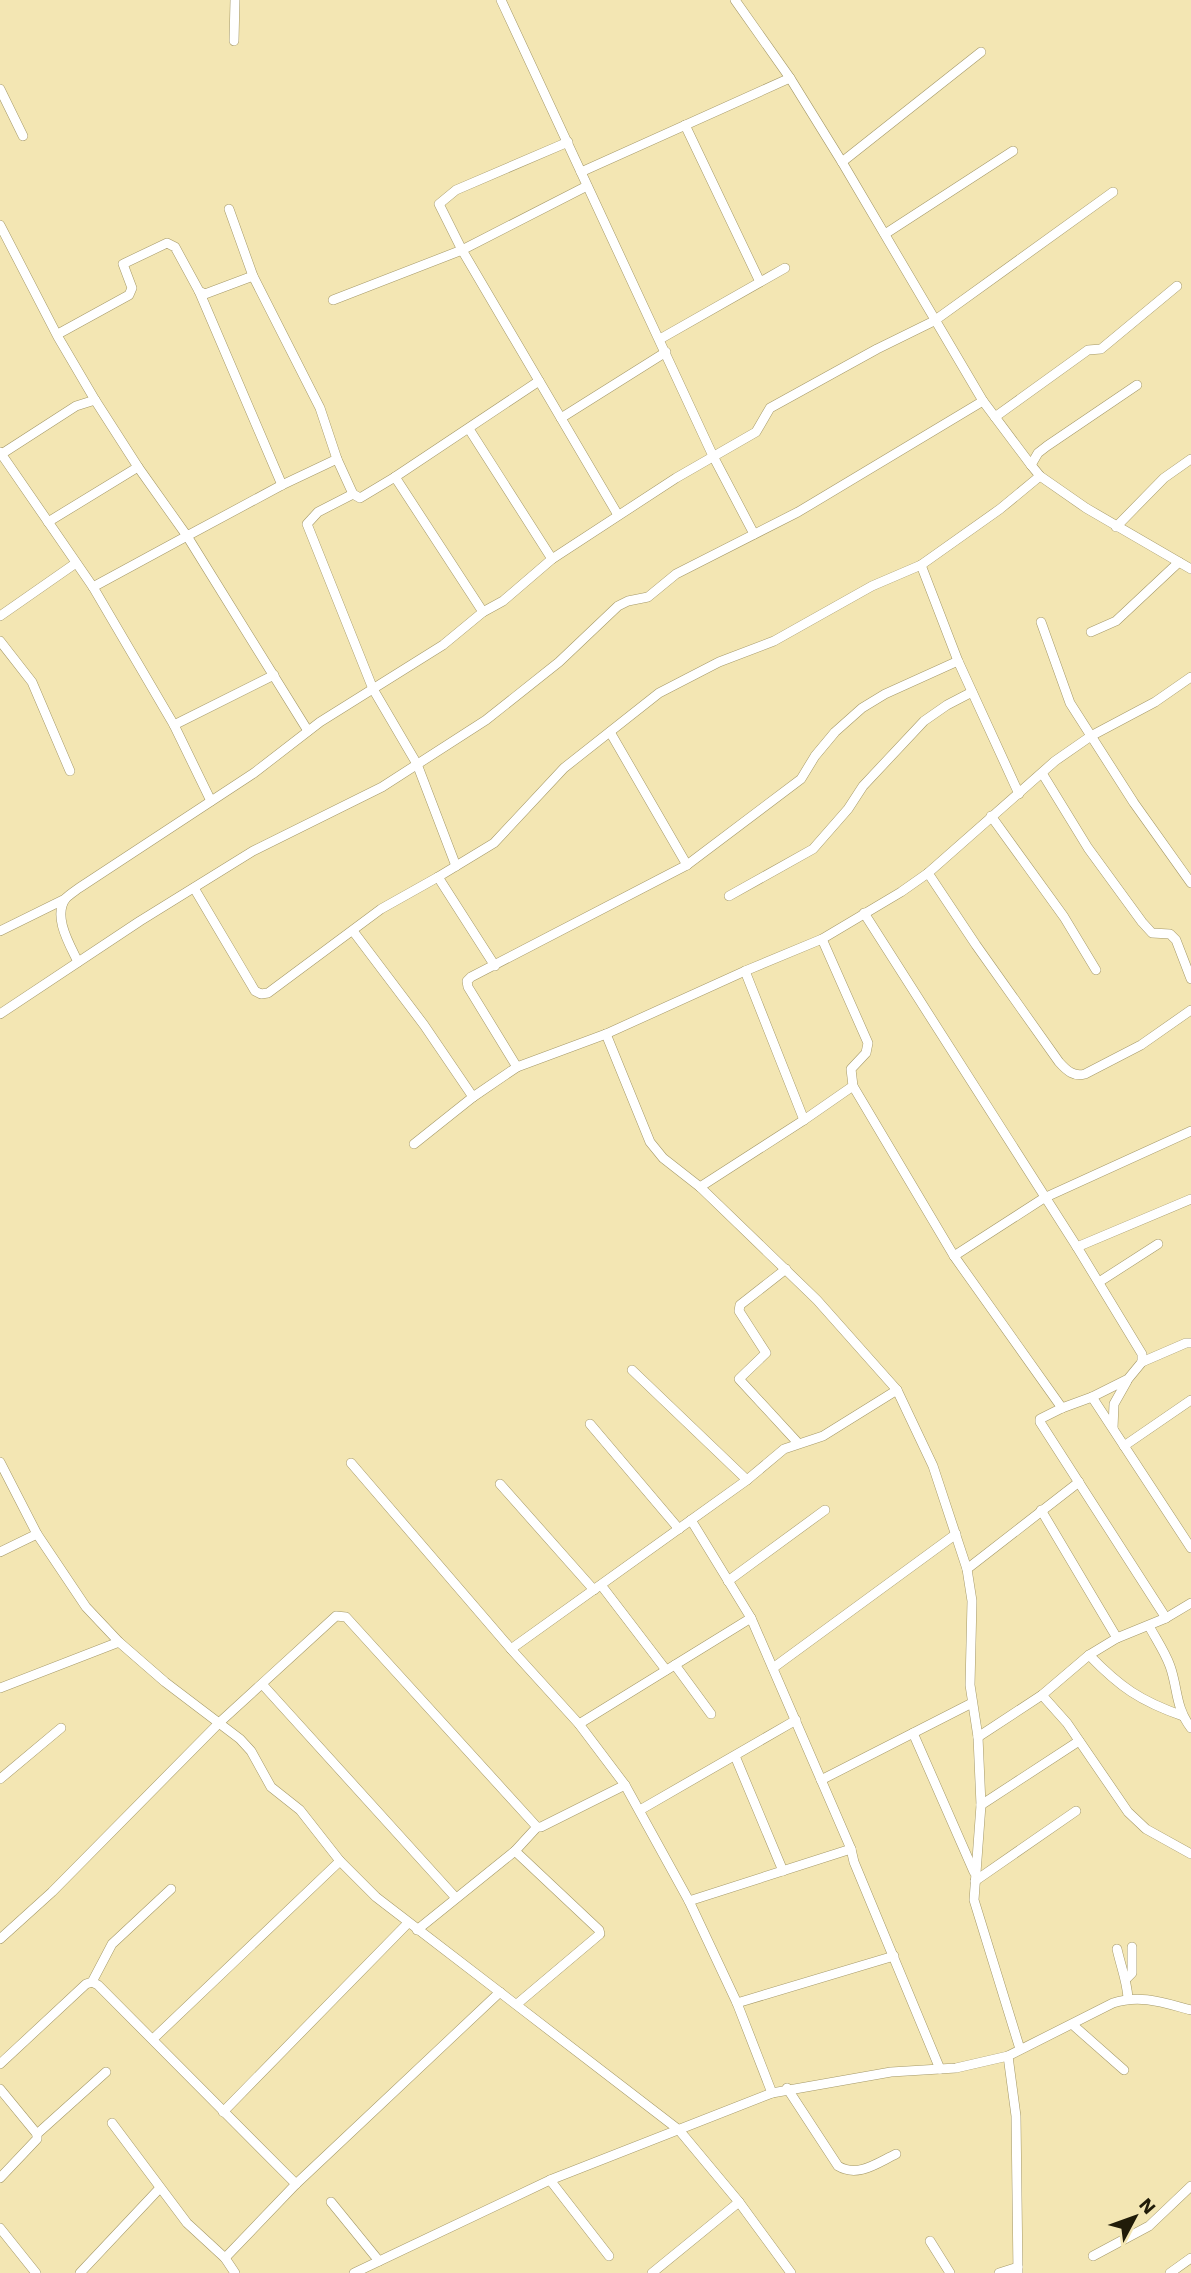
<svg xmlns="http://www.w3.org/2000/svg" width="1191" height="2273" font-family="'Work Sans',sans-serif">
<rect width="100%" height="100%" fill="#f3e6b3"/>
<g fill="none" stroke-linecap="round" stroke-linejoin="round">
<defs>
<g id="street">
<polyline points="501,0 713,456 754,534"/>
<polyline points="735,0 790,78 842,162 983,401 1031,465 1040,476 1086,508 1191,569"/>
<polyline points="234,41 235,0"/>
<polyline points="0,89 23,136"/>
<polyline points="685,125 760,282"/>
<polyline points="568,142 456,190 439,204 462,250 618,515"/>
<polyline points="842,162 981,52"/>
<polyline points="581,172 790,78"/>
<polyline points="229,209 253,276 320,408 337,459 353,494"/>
<polyline points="0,225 58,337 95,400 138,467 187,536 282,485 337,459"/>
<polyline points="885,234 1013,151"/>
<polyline points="199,291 282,485"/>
<polyline points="333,300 462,250 587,186"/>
<polyline points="58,334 129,295 132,288 123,264 167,243 175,247 199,291 205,294 253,276"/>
<polyline points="660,339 785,268"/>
<polyline points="995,417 1088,350 1101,349 1177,286"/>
<polyline points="561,418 666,352"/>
<polyline points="469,429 552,559"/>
<polyline points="0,452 93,587 174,725 211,801"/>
<polyline points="0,455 76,406 95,400"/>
<polyline points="1031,465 1038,453 1047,446 1137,385"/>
<polyline points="395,477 539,381"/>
<polyline points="48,522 138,467"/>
<polyline points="1116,527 1164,478 1191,459"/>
<polyline points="921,565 958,661 1019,794"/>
<polyline points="93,587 187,536 308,731"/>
<polyline points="0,616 76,563"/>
<polyline points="1041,622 1070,703 1134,803 1191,883"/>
<polyline points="1091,632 1116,621 1179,562"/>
<polyline points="0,641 32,682 70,771"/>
<polyline points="174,725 274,675"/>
<polyline points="610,732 687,865"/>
<polyline points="1042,773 1088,848 1142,922 1152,933 1170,934 1176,940 1191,979"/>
<polyline points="991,816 1064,917 1096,970"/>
<polyline points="456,866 417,764 373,689 307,524 318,512 353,494 360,498 395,477 483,612"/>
<path d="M928,873L976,945L1059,1062C1067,1071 1074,1077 1085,1074L1141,1045L1191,1010"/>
<polyline points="438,877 495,966"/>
<polyline points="194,888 255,991 261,994 268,993 381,909 438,877 494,843 564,768 659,693 719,662 774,641 872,586 921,565 1000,509 1040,476"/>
<polyline points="729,896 813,849 848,809 863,786 924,721 947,705 972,692"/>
<polyline points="864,913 1077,1247 1142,1354 1142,1362"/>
<polyline points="0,931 65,899"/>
<polyline points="353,931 424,1025 473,1097"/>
<polyline points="822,939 868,1043 866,1053 851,1069 853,1086 954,1256 1062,1408"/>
<path d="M78,962C70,945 52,916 66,898C69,895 75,891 79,888L254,773L320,722L443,645L483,612L503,601L552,559L676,478L756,432L770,408L877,349L934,321L1113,192"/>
<polyline points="745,971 804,1120"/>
<polyline points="0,1014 140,921 253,851 382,787 486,720 559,662 618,606 628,601 648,597 676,574 798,512 983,401"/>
<polyline points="606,1034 650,1142 663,1158 700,1187 817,1300 897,1390 933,1466 967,1569 972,1601 970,1685 978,1737 981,1805 974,1900 1020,2049"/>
<polyline points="517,1067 468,987 467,981 471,977 687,865 801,779 815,756 835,732 862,708 885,694 958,661"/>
<polyline points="414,1144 473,1097 517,1067 606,1034 745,971 822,939 901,892 928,873 1055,761 1091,736 1155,702 1191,677"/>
<polyline points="700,1187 804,1120 853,1086"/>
<polyline points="1077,1247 1191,1199"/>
<polyline points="954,1256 1044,1198 1191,1131"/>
<polyline points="786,1269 740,1305 739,1311 766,1353 739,1379 798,1443"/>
<polyline points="1099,1282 1158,1244"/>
<polyline points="632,1370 747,1480"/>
<polyline points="1092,1397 1191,1548"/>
<polyline points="590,1424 679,1529"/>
<polyline points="1113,1428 1114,1404 1127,1381"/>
<polyline points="1124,1446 1191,1400"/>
<polyline points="0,1462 37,1534 86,1607 119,1642 165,1682 240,1739 251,1751 271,1787 300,1810 340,1861 376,1897 679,2130 739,2202 791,2273"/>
<polyline points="351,1463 511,1649 579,1724 625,1785 689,1901 737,2003 772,2093"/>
<polyline points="500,1484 594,1590"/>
<polyline points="1041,1510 1117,1638"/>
<polyline points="691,1520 751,1618 851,1849 854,1862 940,2069"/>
<polyline points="0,1552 37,1534"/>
<polyline points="967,1569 1079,1482"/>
<polyline points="728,1581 825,1510"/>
<polyline points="601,1585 666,1670"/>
<polyline points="1166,1618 1040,1422 1040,1419 1062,1408 1092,1397 1128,1379 1142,1362 1186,1343 1191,1343"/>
<path d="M1149,1626C1156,1639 1165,1652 1170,1666C1178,1688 1175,1707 1191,1728"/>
<polyline points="511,1649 747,1480 784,1449 823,1436 897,1390"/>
<path d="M1089,1655C1120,1687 1140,1701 1183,1716"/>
<polyline points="675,1665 711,1714"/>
<polyline points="773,1668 956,1534"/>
<polyline points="262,1684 456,1898"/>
<polyline points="0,1688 119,1642"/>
<polyline points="1042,1695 1067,1723 1128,1812 1146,1829 1191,1854"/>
<polyline points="579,1724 751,1618"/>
<polyline points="913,1733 974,1872"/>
<polyline points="978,1737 1042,1695 1089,1655 1117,1638 1166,1618 1191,1603"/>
<polyline points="735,1756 783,1871"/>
<polyline points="0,1779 61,1728"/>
<polyline points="821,1780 972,1703"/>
<polyline points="981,1805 1079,1741"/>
<polyline points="640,1810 796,1720"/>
<polyline points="975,1881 1076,1811"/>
<polyline points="689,1901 851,1849"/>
<polyline points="417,1930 515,1851"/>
<polyline points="0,1939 52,1892 220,1722 336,1616 346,1617 537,1827 541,1827 625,1785"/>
<path d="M1117,1949C1121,1967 1127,1981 1128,1998"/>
<polyline points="1126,1979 1132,1973 1132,1947"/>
<polyline points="92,1982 98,1985 296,2184"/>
<polyline points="737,2003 894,1956"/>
<polyline points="517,2004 600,1934 599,1930 515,1851 537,1827"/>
<polyline points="1073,2025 1124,2070"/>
<polyline points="153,2039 340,1861"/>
<polyline points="1008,2056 1016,2116 1018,2273"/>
<polyline points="0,2064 86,1984 92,1982 112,1944 171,1889"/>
<path d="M787,2088L838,2166C858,2178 877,2163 896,2154"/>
<polyline points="0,2089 37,2134"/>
<polyline points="223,2112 408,1923"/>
<polyline points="112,2123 187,2223 225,2258 235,2273"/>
<polyline points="0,2178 37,2139 37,2134 106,2072"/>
<polyline points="550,2180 609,2256"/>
<polyline points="331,2202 379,2261"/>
<polyline points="0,2228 36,2273"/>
<polyline points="930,2241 950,2273"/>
<polyline points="1093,2256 1149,2226 1191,2186"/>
<polyline points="225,2258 296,2184 500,1992"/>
<polyline points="80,2273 159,2189"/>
<path d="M354,2273L550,2180L772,2093L891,2072L956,2068L1008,2056L1113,2003C1141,1994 1164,2003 1191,2010"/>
<polyline points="652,2273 739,2202"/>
<polyline points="999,2273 1018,2267"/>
<polyline points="1170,2273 1191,2258"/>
</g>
</defs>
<!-- street casing -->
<use href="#street" stroke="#a59968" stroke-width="10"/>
<!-- street -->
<use href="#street" stroke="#fff" stroke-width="9"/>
</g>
<!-- north arrow -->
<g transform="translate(1135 2217) rotate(49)" stroke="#f3e6b3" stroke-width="5" paint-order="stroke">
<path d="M0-5L12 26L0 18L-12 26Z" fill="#211c09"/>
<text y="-10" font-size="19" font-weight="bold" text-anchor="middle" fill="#211c09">N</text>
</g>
</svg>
